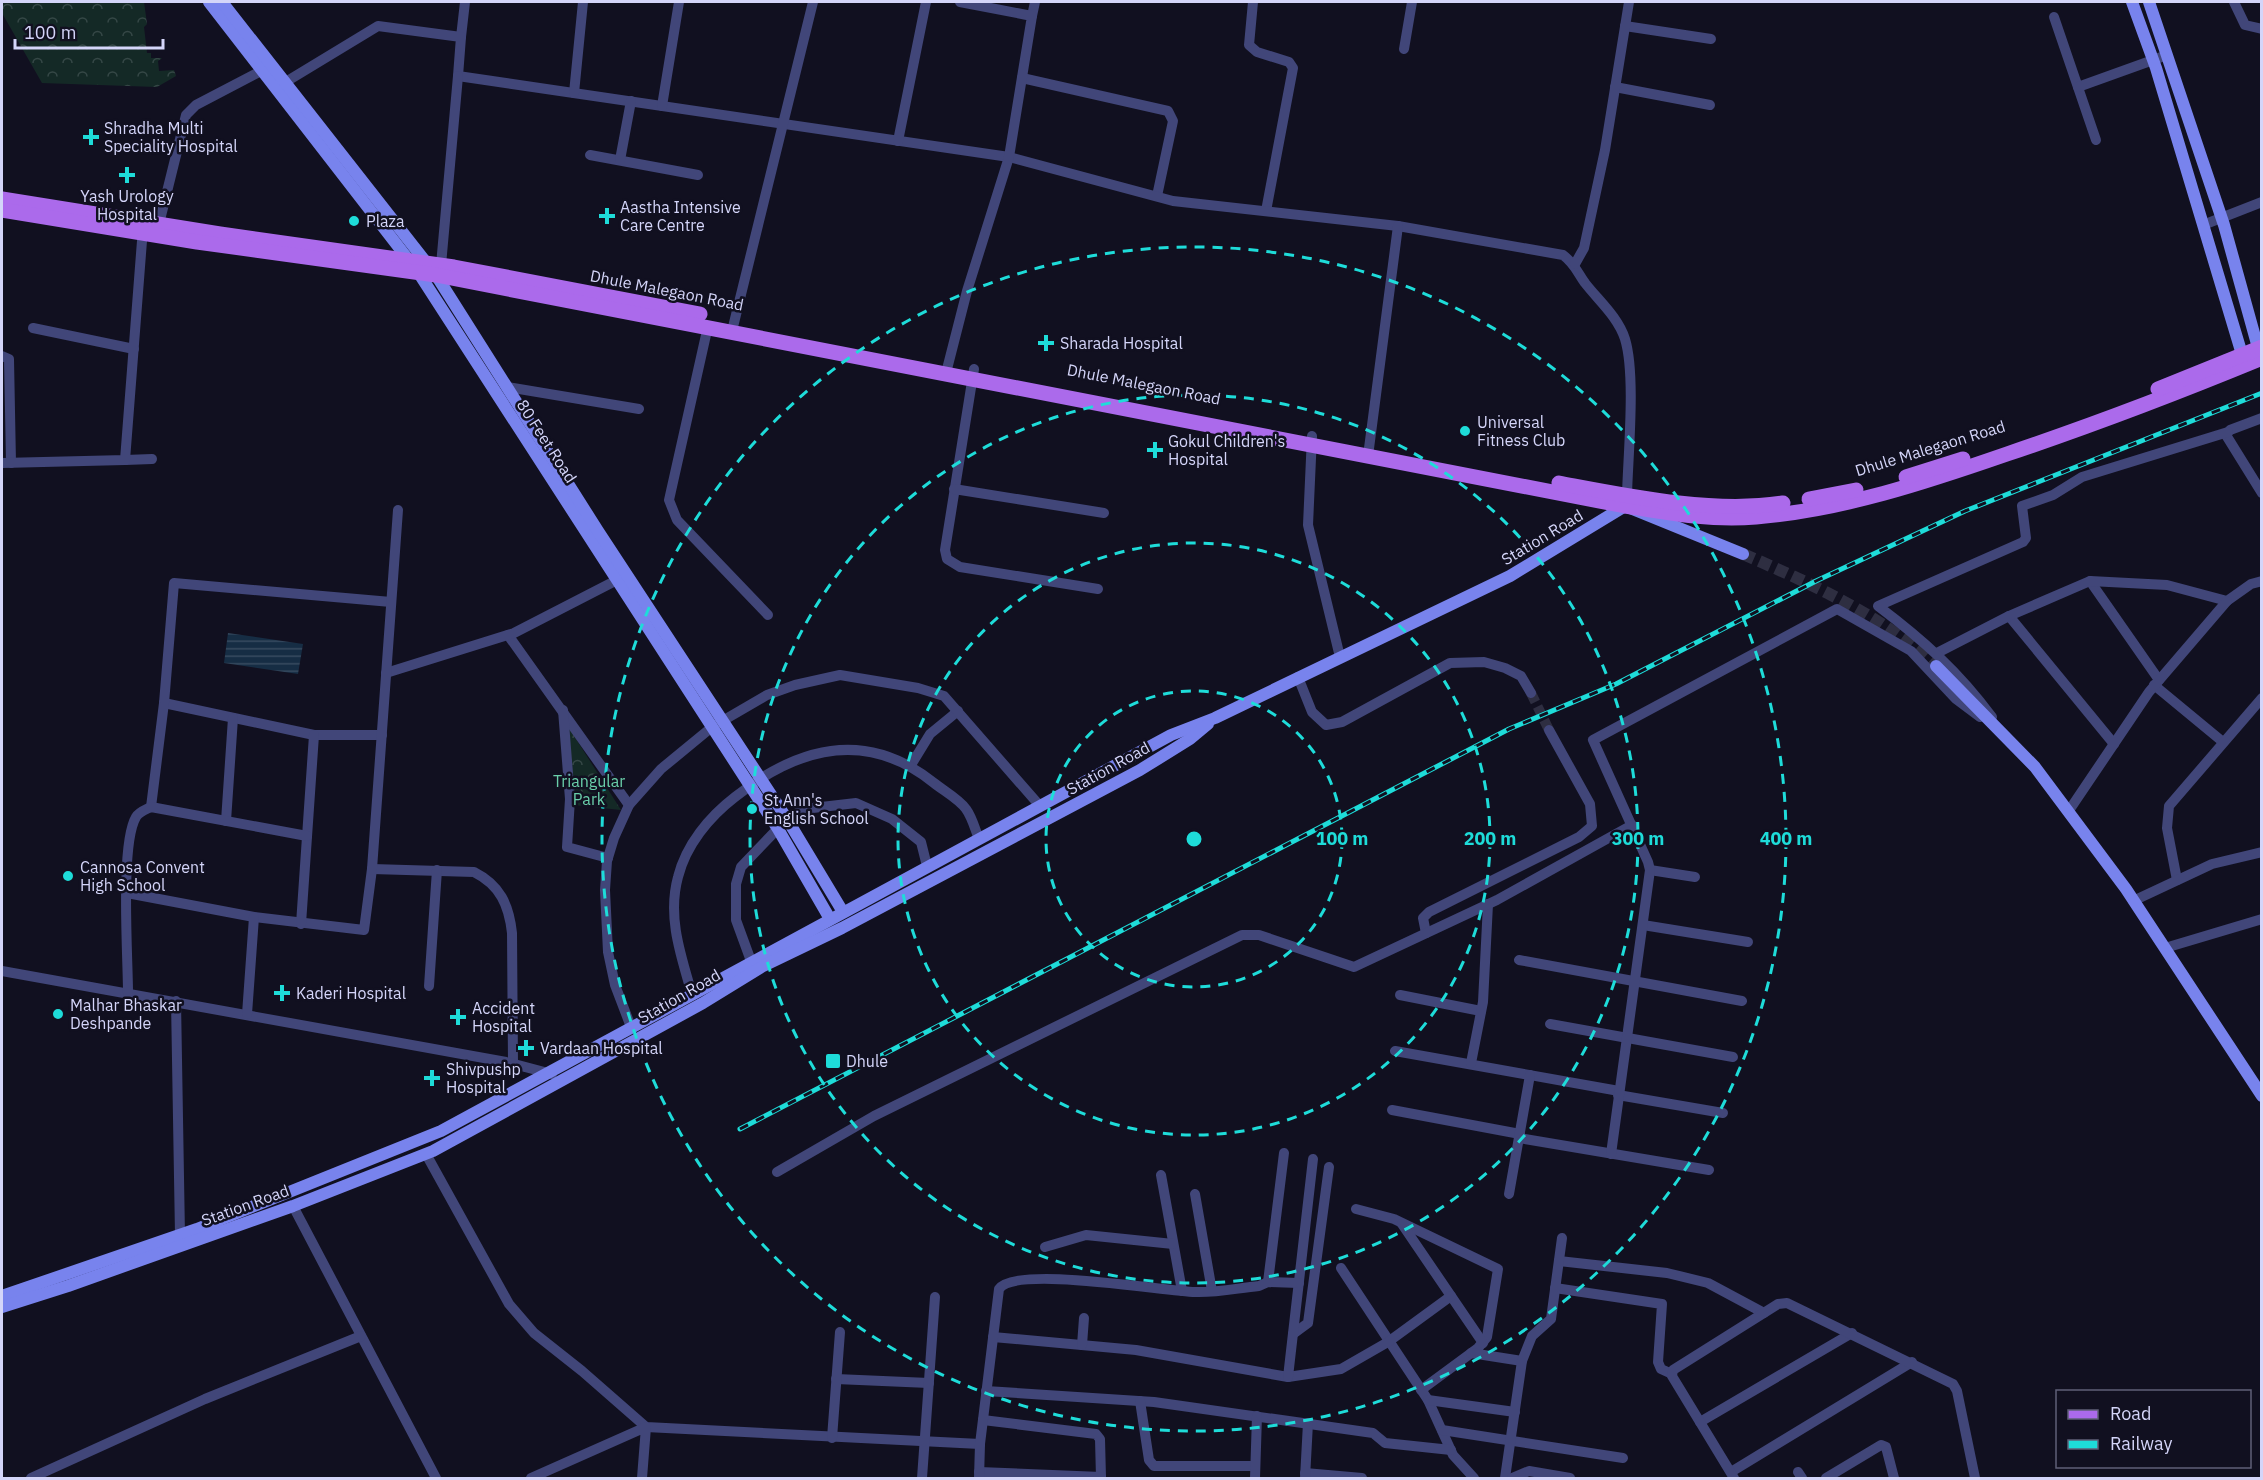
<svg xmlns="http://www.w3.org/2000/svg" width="2263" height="1480" font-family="'IBM Plex Sans',sans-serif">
<defs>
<pattern id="forest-crowns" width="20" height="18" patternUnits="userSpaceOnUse" patternTransform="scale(1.5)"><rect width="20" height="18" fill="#142926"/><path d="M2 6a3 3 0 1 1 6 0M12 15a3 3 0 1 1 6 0" fill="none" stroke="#354746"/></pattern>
<pattern id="water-rules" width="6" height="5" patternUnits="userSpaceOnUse" patternTransform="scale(1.5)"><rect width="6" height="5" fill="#162d44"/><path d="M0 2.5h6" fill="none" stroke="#374b60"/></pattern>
</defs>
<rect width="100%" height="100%" fill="#111020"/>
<!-- forest -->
<g fill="url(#forest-crowns)">
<polygon points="2,2 144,2 147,24 144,27 147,53 151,53 151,58 162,58 158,61 159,71 174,70 176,76 157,87 42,83 2,13"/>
<polygon points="569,728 621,810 574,805"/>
</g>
<!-- water -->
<polygon fill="url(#water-rules)" points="228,633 303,644 298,674 224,663"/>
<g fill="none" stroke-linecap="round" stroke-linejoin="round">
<!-- street-tunnel -->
<polyline stroke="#2e2e41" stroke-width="10" stroke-dasharray="10 5" stroke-linecap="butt" points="1531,693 1549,730"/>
<!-- secondary-tunnel -->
<path stroke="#2e2e41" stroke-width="12" stroke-dasharray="12 6" stroke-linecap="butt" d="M1743,554C1810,583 1883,616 1936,666"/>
<!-- street -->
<g stroke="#414679" stroke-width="10">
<polyline points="1253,2 1249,45 1257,52 1289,62 1293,68 1266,211"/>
<polyline points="2234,2 2245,25 2262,29"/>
<polyline points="1032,16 1035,2"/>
<polyline points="2054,17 2096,140"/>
<polyline points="1625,26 1711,39"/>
<polyline points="461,37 465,2"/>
<polyline points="1404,49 1412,2"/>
<polyline points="1022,78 1168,111 1173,121 1157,196"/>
<path d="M284,83L378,26L461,37L458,76L1009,157L1173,201L1398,226L1563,255C1575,264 1577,272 1585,283C1599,301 1618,317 1625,339C1636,375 1628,455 1627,495"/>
<polyline points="1615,87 1710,105"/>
<polyline points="2078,87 2167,55"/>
<polyline points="574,93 583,2"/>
<polyline points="662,106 679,2"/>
<polyline points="898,141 926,2"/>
<polyline points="590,155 698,175"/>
<polyline points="620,160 631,101"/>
<polyline points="159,224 186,115 196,105 263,70"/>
<polyline points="2203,225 2262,202"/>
<polyline points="1575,264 1584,248 1605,150 1629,2"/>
<polyline points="441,265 458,76"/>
<polyline points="708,326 669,500 677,520 768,615"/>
<polyline points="33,328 134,349"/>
<polyline points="732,331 813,2"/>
<polyline points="2,356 9,359 11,463"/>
<polyline points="974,369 945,550 947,559 960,567 1098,589"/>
<polyline points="946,373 967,291 1009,157 1032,16 960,2"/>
<polyline points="507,387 639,409"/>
<polyline points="2262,418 2230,430 2226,435 2262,493"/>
<polyline points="1312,436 1308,525 1340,657"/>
<polyline points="1368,456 1398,226"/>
<polyline points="125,460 152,459"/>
<polyline points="2,463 125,460 143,228"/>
<polyline points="954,489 1104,513"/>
<polyline points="2090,581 2159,680"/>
<polyline points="2009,616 2114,744"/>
<polyline points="508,635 629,805"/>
<polyline points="1937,653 2009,616 2090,581 2167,585 2227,601 2251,584 2262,581"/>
<polyline points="386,673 514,633 617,580"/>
<polyline points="1298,677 1312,712 1326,725 1342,722 1450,663 1484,662 1505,668 1521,676 1531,693"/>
<polyline points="2154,685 2223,742"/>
<polyline points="164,703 314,735 382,735"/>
<polyline points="563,710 570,799 567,847 608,858"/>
<path d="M1992,717C1958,671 1923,640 1878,606L2023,542L2026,538L2022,506L2053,495L2082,477L2228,432"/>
<polyline points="911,765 930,734 958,711"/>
<polyline points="151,807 164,703 174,583 391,602"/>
<polyline points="2068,812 2149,692 2227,601"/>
<polyline points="226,821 233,718"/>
<path d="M372,869L474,872C500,885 509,905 512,933L513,1064"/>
<polyline points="1650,870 1695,877"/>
<polyline points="2177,880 2167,828 2169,806 2262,698"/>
<polyline points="127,893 254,917 364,930 372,869 398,510"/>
<polyline points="2133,901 2212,864 2262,852"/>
<polyline points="301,924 314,735"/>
<polyline points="1643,925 1748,942"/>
<polyline points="1426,933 1423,918 1429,912 1579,837 1592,826 1590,804 1549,730"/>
<polyline points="2165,948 2262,919"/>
<polyline points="1519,960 1742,1001"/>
<polyline points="751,961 736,920 736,884 741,867 787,819 804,809 856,803 892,819 921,842 927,866"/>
<polyline points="2,971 506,1062 552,1074"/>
<polyline points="429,986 437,870"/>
<path d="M128,993C128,957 120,844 136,817C139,812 145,810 151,807L307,836"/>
<path d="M692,994C681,956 667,917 678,877C686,845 709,817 735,797C799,746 867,729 934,783C944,791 959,799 966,809C972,817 975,829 979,839"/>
<polyline points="1400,995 1481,1011"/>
<polyline points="176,1001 180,1235"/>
<polyline points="247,1014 254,917"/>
<polyline points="1550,1024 1733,1057"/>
<polyline points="631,1027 615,985 608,952 605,890 607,861 614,838 629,805 661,769 712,727 767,695 795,685 840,675 918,688 944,696 1040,806"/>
<polyline points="1395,1051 1619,1091"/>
<polyline points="1471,1063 1483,1002 1488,904"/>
<polyline points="1618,1095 1723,1113"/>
<polyline points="1392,1110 1520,1134"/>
<polyline points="1519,1138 1709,1170"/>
<polyline points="426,1154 509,1304 534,1333 582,1371 646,1427 980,1444"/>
<polyline points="1611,1154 1650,870 1648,862 1593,740 1837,609 1911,651 1956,699 1980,717"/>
<polyline points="777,1172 874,1116 1242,935 1259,935 1354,967 1497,900 1632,825"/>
<polyline points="1161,1175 1182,1291"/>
<polyline points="1195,1194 1212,1291"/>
<polyline points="1509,1194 1530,1075"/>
<polyline points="293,1206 436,1478"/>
<polyline points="1356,1209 1394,1219 1498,1269 1487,1337 1478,1348 1421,1390"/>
<polyline points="1402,1224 1483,1343"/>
<polyline points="1045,1247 1086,1235 1173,1244"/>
<polyline points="1559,1261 1667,1273 1708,1283 1764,1313"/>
<polyline points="1341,1268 1428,1400 1453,1455 1474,1478"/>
<polyline points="1268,1282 1284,1153"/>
<polyline points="1555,1288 1662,1304 1658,1362 1661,1369 1672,1374"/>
<polyline points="1293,1334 1308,1323 1329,1167"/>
<polyline points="993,1337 1136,1350 1288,1377 1341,1369 1388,1342 1451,1296"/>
<polyline points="1082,1345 1084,1318"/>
<polyline points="1471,1353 1522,1361"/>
<polyline points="1288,1377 1313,1159"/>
<polyline points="836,1379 929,1383"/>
<polyline points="986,1391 1154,1402 1373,1433 1385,1443 1451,1450"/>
<polyline points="1428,1400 1515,1412"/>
<polyline points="1140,1401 1149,1460 1154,1466 1255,1466"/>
<polyline points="983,1420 1096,1434 1100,1439 1101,1478"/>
<polyline points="1700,1422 1852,1333"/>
<polyline points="1442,1430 1623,1458"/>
<polyline points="832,1438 840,1332"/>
<polyline points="979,1472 1101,1477"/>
<polyline points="1731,1472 1912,1362"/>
<polyline points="1798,1472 1802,1478"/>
<polyline points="1305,1473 1362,1478"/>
<polyline points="31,1478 205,1399 361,1336"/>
<polyline points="531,1478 646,1427 642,1478"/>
<polyline points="922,1478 935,1297"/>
<path d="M979,1478L980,1444L999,1289C1015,1265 1162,1291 1195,1292C1216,1293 1238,1288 1259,1286L1268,1282L1299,1283"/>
<polyline points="1255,1478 1257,1416"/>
<polyline points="1305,1478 1308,1423"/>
<polyline points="1505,1478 1522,1361 1532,1336 1551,1319 1562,1238"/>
<polyline points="1512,1478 1529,1471 1570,1478"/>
<polyline points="1734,1478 1672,1376 1673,1370 1778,1304 1787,1303 1953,1384 1957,1391 1975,1478"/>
<polyline points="1826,1478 1881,1445 1886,1447 1894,1478"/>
</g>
<!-- secondary -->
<g stroke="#7883ed" stroke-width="12">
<polyline points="209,2 418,272 778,829 830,919"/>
<polyline points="222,2 436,275 598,531 787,819 843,912"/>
<polyline points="2132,2 2156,68 2244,361"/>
<polyline points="2149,2 2224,225 2260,355"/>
<polyline points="1936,666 2035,767 2126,889 2262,1096"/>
<polyline points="2,1296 197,1229 441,1131 1171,735 1215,718 1510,576 1625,506 1743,554"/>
<polyline points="2,1307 68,1286 293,1206 433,1151 703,1003 763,966 842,928 1140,770 1190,739 1208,724"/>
</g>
<!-- primary -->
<g stroke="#ab6aeb" stroke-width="15">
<polyline points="2,199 220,234 454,267 700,314"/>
<path d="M2,210L197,242L436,275L1625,506C1668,513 1712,521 1756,517C1842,510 1926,482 2007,454C2093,425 2177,393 2262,358"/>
<polyline points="2158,389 2262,347"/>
<polyline points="1906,477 1963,459"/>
<path d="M1559,483C1628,496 1713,514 1783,503"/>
<polyline points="1809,499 1856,490"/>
</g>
<defs>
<polyline id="rail" points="740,1129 1509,729 1616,684 1816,581 1965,511 2262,393"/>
</defs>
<!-- rail casing -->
<use href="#rail" stroke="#1edcd9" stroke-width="5"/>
<!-- rail -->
<use href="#rail" stroke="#111020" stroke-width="3" stroke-dasharray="9" stroke-linecap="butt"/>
</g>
<!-- distance rings -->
<g fill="none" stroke="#1edcd9" stroke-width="3" stroke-dasharray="10 8">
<circle cx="1194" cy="839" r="148"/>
<circle cx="1194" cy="839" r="296"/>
<circle cx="1194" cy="839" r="444"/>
<circle cx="1194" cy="839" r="592"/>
</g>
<!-- markers -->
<g fill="#1edcd9" stroke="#111020" stroke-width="2">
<path d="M88 128h6v6h6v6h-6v6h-6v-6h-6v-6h6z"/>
<path d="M124 166h6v6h6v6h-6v6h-6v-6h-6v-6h6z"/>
<path d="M604 207h6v6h6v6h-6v6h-6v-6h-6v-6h6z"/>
<circle cx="354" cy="221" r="6"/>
<path d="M1043 334h6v6h6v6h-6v6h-6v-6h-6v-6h6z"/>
<circle cx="1465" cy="431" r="6"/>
<path d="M1152 441h6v6h6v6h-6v6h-6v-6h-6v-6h6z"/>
<circle cx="752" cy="809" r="6"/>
<circle cx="68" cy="876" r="6"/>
<path d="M279 984h6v6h6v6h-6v6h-6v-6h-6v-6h6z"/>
<circle cx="58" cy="1014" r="6"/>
<path d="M455 1008h6v6h6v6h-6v6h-6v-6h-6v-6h6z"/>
<path d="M523 1039h6v6h6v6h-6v6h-6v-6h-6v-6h6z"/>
<rect x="825" y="1053" width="16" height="16" rx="3"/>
<path d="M429 1069h6v6h6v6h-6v6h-6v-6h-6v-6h6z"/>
</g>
<g text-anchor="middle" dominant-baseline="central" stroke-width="5" stroke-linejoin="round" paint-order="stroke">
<!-- poi labels -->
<g font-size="16" fill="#d4d5f9" stroke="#111020" text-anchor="start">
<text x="104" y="128">Shradha Multi<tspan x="104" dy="18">Speciality Hospital</tspan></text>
<text x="127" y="196" text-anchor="middle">Yash Urology<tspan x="127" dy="18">Hospital</tspan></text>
<text x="620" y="207">Aastha Intensive<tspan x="620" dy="18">Care Centre</tspan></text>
<text x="366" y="221">Plaza</text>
<text x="1060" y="343">Sharada Hospital</text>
<text x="1477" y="422">Universal<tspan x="1477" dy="18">Fitness Club</tspan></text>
<text x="1168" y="441">Gokul Children's<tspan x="1168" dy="18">Hospital</tspan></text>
<text x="764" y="800">St Ann's<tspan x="764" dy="18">English School</tspan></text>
<text x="80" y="867">Cannosa Convent<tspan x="80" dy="18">High School</tspan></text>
<text x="296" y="993">Kaderi Hospital</text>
<text x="70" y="1005">Malhar Bhaskar<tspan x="70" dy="18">Deshpande</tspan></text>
<text x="472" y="1008">Accident<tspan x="472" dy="18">Hospital</tspan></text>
<text x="540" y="1048">Vardaan Hospital</text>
<text x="846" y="1061">Dhule</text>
<text x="446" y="1069">Shivpushp<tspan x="446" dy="18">Hospital</tspan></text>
</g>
<!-- street labels -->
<g font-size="16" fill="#d4d5f9" stroke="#111020">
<text transform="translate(667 290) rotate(11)">Dhule Malegaon Road</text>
<text transform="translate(1144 384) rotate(11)">Dhule Malegaon Road</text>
<text transform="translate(547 441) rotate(57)">80 Feet Road</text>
<text transform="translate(1930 448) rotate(-17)">Dhule Malegaon Road</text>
<text transform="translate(1542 537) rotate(-31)">Station Road</text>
<text transform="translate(1108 768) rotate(-29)">Station Road</text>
<text transform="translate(679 996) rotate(-30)">Station Road</text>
<text transform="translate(245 1205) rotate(-20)">Station Road</text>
</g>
<!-- park labels -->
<g font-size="16" fill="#6acfaa" stroke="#111020">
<text x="589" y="781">Triangular<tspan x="589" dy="18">Park</tspan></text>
</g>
</g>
<circle cx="1194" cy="839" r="9" fill="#1edcd9" stroke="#111020" stroke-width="3"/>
<g font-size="18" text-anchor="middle" font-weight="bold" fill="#1edcd9" stroke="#111020" stroke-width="5" stroke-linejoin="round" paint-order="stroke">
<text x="1342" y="845">100 m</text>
<text x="1490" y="845">200 m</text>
<text x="1638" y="845">300 m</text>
<text x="1786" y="845">400 m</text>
</g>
<!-- border -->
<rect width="2263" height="1480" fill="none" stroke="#d4d5f9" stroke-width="6"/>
<!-- legend -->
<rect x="2056" y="1390" width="195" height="78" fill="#111020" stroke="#5f5f77" stroke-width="1.5"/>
<rect x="2068" y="1410" width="30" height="9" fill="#ab6aeb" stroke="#5f5f77" stroke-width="1.5"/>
<text x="2110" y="1420" font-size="18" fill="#d4d5f9">Road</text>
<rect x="2068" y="1440" width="30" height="9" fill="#1edcd9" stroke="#5f5f77" stroke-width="1.5"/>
<text x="2110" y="1450" font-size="18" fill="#d4d5f9">Railway</text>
<!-- scale -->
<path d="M15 39v9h148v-9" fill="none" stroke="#d4d5f9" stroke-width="3"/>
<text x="24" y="39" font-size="18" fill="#d4d5f9" stroke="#111020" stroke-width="4.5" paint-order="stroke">100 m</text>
</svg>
